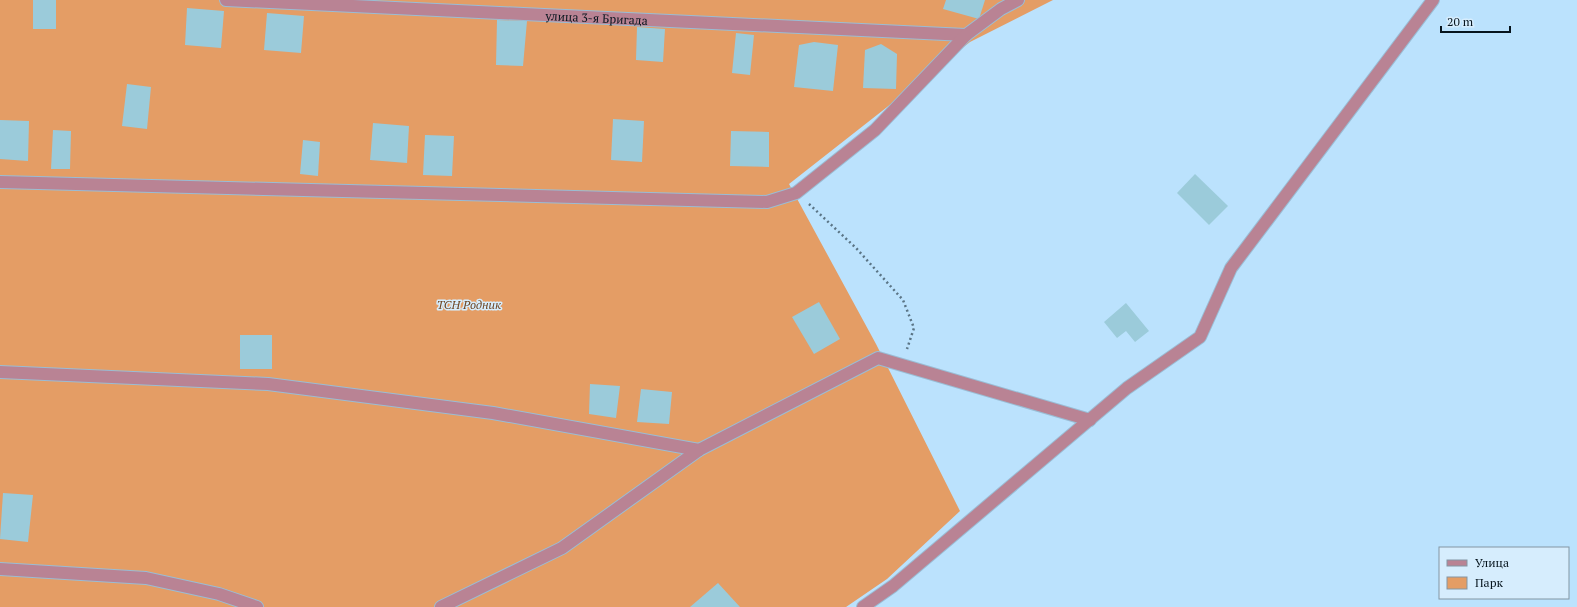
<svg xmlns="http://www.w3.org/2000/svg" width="1577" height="607" font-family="'PT Serif',serif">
<rect width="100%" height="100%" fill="#bbe2fd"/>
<!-- green -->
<polygon fill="#e49d65" points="0,0 1053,0 970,42 789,184 876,344 960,511 887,579 846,607 0,607"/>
<!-- building -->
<g fill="#9bcbda">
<rect x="33" y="0" width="23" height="29"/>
<polygon points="946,0 985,0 979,19 943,9"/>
<polygon points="187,8 224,11 221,48 185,45"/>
<polygon points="267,13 304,16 301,53 264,50"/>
<polygon points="497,20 527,21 523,66 496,65"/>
<polygon points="637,27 665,29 663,62 636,60"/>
<polygon points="736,33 754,35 750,75 732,73"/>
<polygon points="814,42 838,45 833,91 794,87 799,45"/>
<polygon points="881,44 897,54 896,89 863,88 865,50"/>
<polygon points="127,84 151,87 147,129 122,126"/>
<polygon points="613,119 644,121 642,162 611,160"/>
<polygon points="0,120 29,121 28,161 0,159"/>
<polygon points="373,123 409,126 407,163 370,160"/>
<polygon points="53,130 71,131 70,169 51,169"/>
<polygon points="731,131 769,132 769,167 730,166"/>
<polygon points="425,135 454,136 452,176 423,175"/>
<polygon points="303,140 320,142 318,176 300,174"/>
<polygon points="1195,174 1228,206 1209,225 1177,193"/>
<polygon points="819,302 840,339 814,354 792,317"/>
<polygon points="1126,303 1149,331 1135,342 1126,331 1117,338 1104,322"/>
<rect x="240" y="335" width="32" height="34"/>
<polygon points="590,384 620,386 616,418 589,414"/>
<polygon points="641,389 672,392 669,424 637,422"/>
<polygon points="3,493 33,495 28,542 0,539"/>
<polygon points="718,583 740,607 690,607"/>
</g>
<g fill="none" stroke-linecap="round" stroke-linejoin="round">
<defs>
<g id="minor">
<path id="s1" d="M226,0L966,35"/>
<polyline points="0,182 767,202 796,193 875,130 966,35 1001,9 1018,0"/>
<polyline points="0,372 268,384 493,413 699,450"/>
<polyline points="0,569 146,578 219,594 257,607"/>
<polyline points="441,607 562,548 699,450 878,358 1090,420"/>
<polyline points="863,607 893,586 1127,388 1200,337 1231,268 1433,0"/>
</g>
</defs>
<!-- minor casing -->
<use href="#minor" stroke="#9abdd5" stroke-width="14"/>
<!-- path -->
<polyline stroke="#5a7485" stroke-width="2.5" stroke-dasharray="2 3" stroke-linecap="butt" points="809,204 856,248 903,300 914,328 907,349"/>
<!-- minor -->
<use href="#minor" stroke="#b98394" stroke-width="12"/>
</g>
<g text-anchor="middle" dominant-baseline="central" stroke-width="3" stroke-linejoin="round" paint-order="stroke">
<!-- street labels -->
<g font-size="12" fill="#06141d" stroke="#d6edfd">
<text stroke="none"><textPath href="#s1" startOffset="371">улица 3-я Бригада</textPath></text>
</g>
<!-- park labels -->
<g font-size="12" font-style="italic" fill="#6f4624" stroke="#d6edfd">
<text x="469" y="304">ТСН Родник</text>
</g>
</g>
<!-- legend -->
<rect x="1439" y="547" width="130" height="52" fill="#d6edfd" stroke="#8396a3"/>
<rect x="1447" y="560" width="20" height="6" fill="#b98394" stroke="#8396a3"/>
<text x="1475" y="567" font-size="12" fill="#06141d">Улица</text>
<rect x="1447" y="577" width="20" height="12" fill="#e49d65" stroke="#8396a3"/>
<text x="1475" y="587" font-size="12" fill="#06141d">Парк</text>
<!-- scale -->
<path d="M1441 26v6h69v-6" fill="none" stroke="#06141d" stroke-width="2"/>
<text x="1447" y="26" font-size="12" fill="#06141d" stroke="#d6edfd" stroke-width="3" paint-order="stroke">20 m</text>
</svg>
